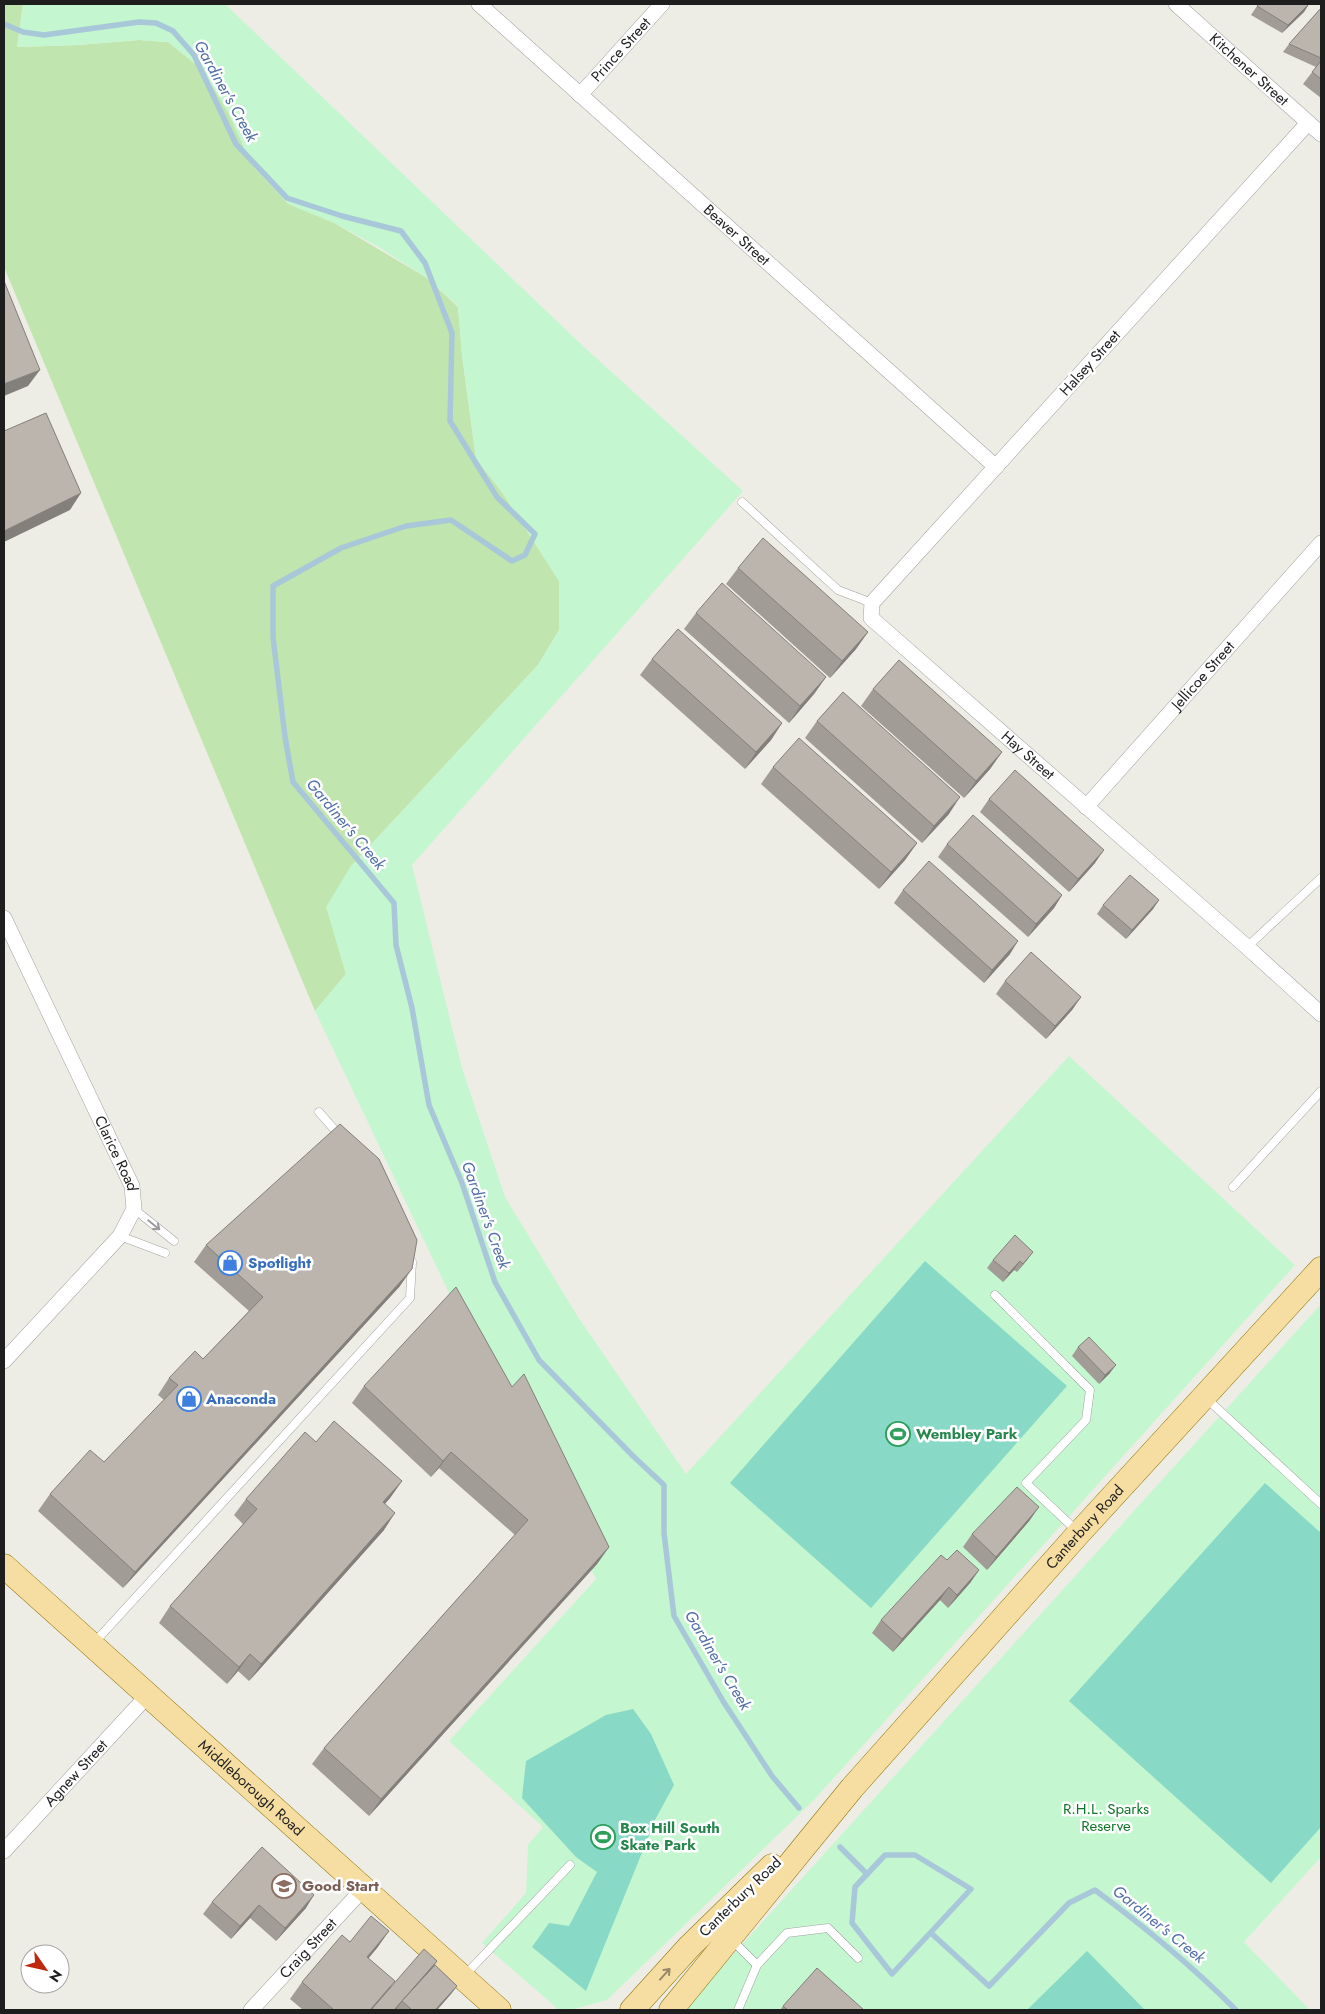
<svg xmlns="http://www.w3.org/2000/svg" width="1325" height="2014" font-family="Jost,sans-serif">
<rect width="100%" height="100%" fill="#eeede5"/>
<!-- grass -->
<polygon fill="#c1e5ae" points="4,4 23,4 17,47 79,45 139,40 168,42 203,70 228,112 336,224 427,278 458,307 462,355 476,459 502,492 559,581 559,630 538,665 351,866 327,907 346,974 315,1011 4,267"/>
<!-- park -->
<g fill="#c4f6d0">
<polygon points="23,4 225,4 584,347 743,491 412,865 462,1068 505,1197 578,1317 686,1474 1069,1056 1295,1265 814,1800 607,2000 570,2010 559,2010 482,1943 526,1893 528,1845 543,1827 449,1741 596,1579 449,1293 315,1011 346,974 326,907 351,866 538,665 559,630 559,581 502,492 476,459 462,355 458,306 427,278 377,246 336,224 288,204 251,164 228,112 203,70 168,42 139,40 79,45 17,47"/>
<polygon points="1321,1304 1321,1857 1244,1942 1310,2010 683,2010"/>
</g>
<!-- pitch -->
<g fill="#88d9c6">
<polygon points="925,1261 1067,1386 871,1608 730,1483"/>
<polygon points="1265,1483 1321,1533 1321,1827 1271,1883 1069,1701"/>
<polygon points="633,1709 651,1734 674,1785 656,1818 586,1991 532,1947 549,1923 569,1926 597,1872 576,1857 522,1798 526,1761 606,1715"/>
<polygon points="1087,1951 1145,2010 1027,2010"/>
</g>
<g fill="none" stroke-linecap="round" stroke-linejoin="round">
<!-- stream -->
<g stroke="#a8c7d9" stroke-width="5.5">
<polyline points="4,24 23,32 44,35 139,22 156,23 173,31 194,55 236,144 287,198 342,216 401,231 425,263 452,333 450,421 497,497 535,534 525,555 512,561 451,520 406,526 341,548 273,586 273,637 285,737 293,782 394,903 396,945 412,1008 429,1105 462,1183 495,1282 539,1360 633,1456 664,1485 664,1533 674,1616 723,1701 772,1776 799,1808"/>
<polyline points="840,1847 867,1874"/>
<polygon points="885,1855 915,1855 971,1889 892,1974 852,1923 855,1887"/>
<path d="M931,1933L989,1986L1069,1903L1095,1890C1145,1927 1192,1966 1236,2010"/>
</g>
<defs>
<g id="service">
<polyline points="742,502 838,590 872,603"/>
<polyline points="1247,947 1321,878"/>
<polyline points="319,1112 341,1137"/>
<polyline points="1233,1187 1321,1091"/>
<polyline points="134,1209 174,1241"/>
<polyline points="120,1236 165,1253"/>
<polyline points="995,1295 1090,1390 1086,1420 1026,1483 1078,1532"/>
<polyline points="1206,1398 1321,1504"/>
<polyline points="94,1643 410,1298 412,1262"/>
<polyline points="732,1940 757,1965"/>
<polyline points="464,1976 570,1865"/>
<polyline points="738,2010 757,1965 787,1933 828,1928 858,1958"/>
</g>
<g id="minor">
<path id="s1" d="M479,4L996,467"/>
<path id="s2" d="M1176,4L1321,134"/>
<path id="s3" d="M580,95L662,4"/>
<path id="s4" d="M1308,123L872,603L871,618L1247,947L1321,1014"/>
<path id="s5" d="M1086,807L1321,543"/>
<path id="s6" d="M4,918L132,1186L134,1209L120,1236L4,1361"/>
<path id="s7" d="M4,1851L148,1695"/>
<path id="s8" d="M251,2010L364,1888"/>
</g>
<g id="primary">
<path id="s9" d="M4,1566L499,2010"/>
<polyline points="632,2010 689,1947 772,1866"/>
<path id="s10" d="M671,2010L852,1788L1079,1533L1321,1269"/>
</g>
</defs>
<!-- service casing -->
<use href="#service" stroke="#a2a2a2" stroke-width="9"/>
<!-- minor casing -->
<use href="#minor" stroke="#a2a2a2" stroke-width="16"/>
<!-- primary casing -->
<use href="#primary" stroke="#8f770a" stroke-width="25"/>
<!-- service -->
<use href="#service" stroke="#fff" stroke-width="8"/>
<!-- minor -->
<use href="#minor" stroke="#fff" stroke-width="15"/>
<!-- primary -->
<use href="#primary" stroke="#f6dea2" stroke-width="24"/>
</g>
<!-- wall -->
<g fill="#a19c96">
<polygon points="1309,4 1304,12 1282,33 1251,15 1257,6"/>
<polygon points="1321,8 1321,98 1303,84 1316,67 1283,52 1289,44"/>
<polygon points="738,568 868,632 856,649 830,678 726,584"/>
<polygon points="696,613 826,677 814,694 789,723 684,629"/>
<polygon points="652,659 782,723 771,740 745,769 640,675"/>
<polygon points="873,689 1002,752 990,769 964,798 861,706"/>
<polygon points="817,721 949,814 922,843 805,738"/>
<polygon points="773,767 917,843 905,860 879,889 761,784"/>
<polygon points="989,799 1095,863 1069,892 980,812"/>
<polygon points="947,844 1062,895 1054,908 1028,937 938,857"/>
<polygon points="903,890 1010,954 984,983 894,903"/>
<polygon points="1159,900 1153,909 1126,939 1097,914 1103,905"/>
<polygon points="1005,981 1081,997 1072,1010 1046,1039 996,994"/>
<polygon points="206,1245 400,1286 123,1588 38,1511 50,1494 104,1462 164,1400 158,1395 169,1378 203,1359 249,1311 194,1262"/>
<polygon points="993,1260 1027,1260 1017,1272 1014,1270 1003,1282 987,1268"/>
<polygon points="1078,1347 1110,1373 1099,1384 1072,1356"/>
<polygon points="364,1386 512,1387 609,1547 597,1564 369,1816 312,1764 324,1748 515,1535 439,1468 431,1477 352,1403"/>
<polygon points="316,1442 402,1481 390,1498 385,1504 384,1530 249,1681 238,1671 227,1684 159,1623 170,1606 243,1524 234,1515 246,1499"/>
<polygon points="1030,1520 987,1570 963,1547 972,1534"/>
<polygon points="947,1560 979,1570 970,1583 948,1608 940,1600 893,1652 872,1633 881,1620"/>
<polygon points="212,1902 306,1908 276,1941 250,1918 231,1939 203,1914"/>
<polygon points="389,1931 377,1948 368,1959 391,1987 435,1965 457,1986 451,1994 437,2010 303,2010 290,1999 302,1982 350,1942"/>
<polygon points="783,2006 864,2010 780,2010"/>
</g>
<!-- shaded-wall -->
<g fill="#837f7a">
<polygon points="1309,4 1304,12 1282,33 1288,25"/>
<polygon points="40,370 28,386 4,396 4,384"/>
<polygon points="81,493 70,510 4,542 4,531"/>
<polygon points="868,632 856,649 830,678 842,661"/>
<polygon points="826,677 814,694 789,723 800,706"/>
<polygon points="782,723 771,740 745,769 756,752"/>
<polygon points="1002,752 990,769 964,798 976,781"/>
<polygon points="960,797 949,814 922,843 934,826"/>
<polygon points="917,843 905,860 879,889 891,872"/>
<polygon points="1104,850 1095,863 1069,892 1078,879"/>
<polygon points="1062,895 1054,908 1028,937 1036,924"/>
<polygon points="1159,900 1153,909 1126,939 1132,930"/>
<polygon points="1018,941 1010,954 984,983 992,970"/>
<polygon points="1081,997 1072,1010 1046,1039 1055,1026"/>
<polygon points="1033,1252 1027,1260 1017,1272 1023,1264"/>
<polygon points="1020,1261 1014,1270 1003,1282 1009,1273"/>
<polygon points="412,1269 400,1286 123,1588 135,1572"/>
<polygon points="1116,1365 1110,1373 1099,1384 1105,1375"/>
<polygon points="451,1452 439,1468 431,1477 443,1461"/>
<polygon points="402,1481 390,1498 371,1519 383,1502"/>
<polygon points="1039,1507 1030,1520 987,1570 996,1557"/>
<polygon points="395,1513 384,1530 249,1681 261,1664"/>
<polygon points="609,1547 597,1564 369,1816 381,1799"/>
<polygon points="979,1570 970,1583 948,1608 957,1595"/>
<polygon points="949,1587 940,1600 893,1652 902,1639"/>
<polygon points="250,1654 238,1671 227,1684 239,1667"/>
<polygon points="314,1895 306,1908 276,1941 285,1928"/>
<polygon points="259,1905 250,1918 231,1939 240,1926"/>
<polygon points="389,1931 377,1948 355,1974 367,1957"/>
<polygon points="437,1961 429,1974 402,2001 396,2010 394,2010"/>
<polygon points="457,1986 451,1994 437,2010 435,2010"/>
</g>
<!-- building -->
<g fill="#bbb5ae" stroke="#837f7a">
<polygon points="1259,4 1309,4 1288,25 1257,6"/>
<polygon points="1321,8 1321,58 1289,44"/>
<polygon points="1321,61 1321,79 1312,72"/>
<polygon points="4,281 40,370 4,384"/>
<polygon points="46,413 81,493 4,531 4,431"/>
<polygon points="763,538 868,632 842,661 738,568"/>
<polygon points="722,583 826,677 800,706 696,613"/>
<polygon points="678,629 782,723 756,752 652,659"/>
<polygon points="899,660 1002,752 976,781 873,689"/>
<polygon points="843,692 960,797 934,826 817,721"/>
<polygon points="799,738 917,843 891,872 773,767"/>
<polygon points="1015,770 1104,850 1078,879 989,799"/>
<polygon points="973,815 1062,895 1036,924 947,844"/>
<polygon points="929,861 1018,941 992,970 903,890"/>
<polygon points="1130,875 1159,900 1132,930 1103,905"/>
<polygon points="1031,952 1081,997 1055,1026 1005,981"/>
<polygon points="340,1124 379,1159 417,1240 412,1269 135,1572 50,1494 90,1450 104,1462 178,1385 169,1378 195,1351 203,1359 263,1297 206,1245"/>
<polygon points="1015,1235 1033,1252 1023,1264 1020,1261 1009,1273 993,1260"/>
<polygon points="456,1287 512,1387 524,1374 609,1547 381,1799 324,1748 528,1520 451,1452 443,1461 364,1386"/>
<polygon points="1089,1337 1116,1365 1105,1375 1078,1347"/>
<polygon points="334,1421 402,1481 383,1502 395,1513 261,1664 250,1654 239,1667 170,1606 257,1509 246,1499 305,1432 316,1442"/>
<polygon points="1017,1487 1039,1507 996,1557 972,1534"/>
<polygon points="957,1550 979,1570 957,1595 949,1587 902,1639 881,1620 941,1555 947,1560"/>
<polygon points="262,1847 314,1895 285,1928 259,1905 240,1926 212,1902"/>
<polygon points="371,1916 389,1931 367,1957 395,1981 370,2010 334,2010 302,1982 342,1935 350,1942"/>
<polygon points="424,1949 437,1961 394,2010 371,2010"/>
<polygon points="435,1965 457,1986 435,2010 412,2010 402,2001"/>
<polygon points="817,1968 864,2010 788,2010 783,2006"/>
</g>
<!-- one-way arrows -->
<defs><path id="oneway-shaft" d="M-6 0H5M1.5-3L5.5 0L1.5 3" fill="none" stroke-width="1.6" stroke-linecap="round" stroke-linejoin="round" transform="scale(1.25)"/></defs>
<use stroke="#9a9a9a" href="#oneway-shaft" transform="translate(154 1225) rotate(39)"/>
<use stroke="#958867" href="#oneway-shaft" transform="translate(665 1974) rotate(-48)"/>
<!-- icons -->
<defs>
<symbol id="shop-ring" viewBox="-11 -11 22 22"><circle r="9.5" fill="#fff" stroke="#3f7fe0" stroke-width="1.5"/><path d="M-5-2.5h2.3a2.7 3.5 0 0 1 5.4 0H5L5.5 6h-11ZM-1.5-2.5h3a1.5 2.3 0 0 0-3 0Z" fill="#3f7fe0"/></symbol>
<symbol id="stadium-ring" viewBox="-11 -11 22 22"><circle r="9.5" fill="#fff" stroke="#2e9e5b" stroke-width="1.5"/><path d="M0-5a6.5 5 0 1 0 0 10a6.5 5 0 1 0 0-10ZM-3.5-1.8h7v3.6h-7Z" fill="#2e9e5b"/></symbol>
<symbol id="school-ring" viewBox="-11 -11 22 22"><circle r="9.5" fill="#fff" stroke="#8d6e63" stroke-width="1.5"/><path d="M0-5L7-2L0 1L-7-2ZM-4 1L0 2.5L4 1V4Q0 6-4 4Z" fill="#8d6e63"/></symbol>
</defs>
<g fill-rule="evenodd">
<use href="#shop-ring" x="216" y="1249" width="28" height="28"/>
<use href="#shop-ring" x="175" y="1385" width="28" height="28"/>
<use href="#stadium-ring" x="884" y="1420" width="28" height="28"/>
<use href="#stadium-ring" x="589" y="1823" width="28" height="28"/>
<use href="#school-ring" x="270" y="1872" width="28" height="28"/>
</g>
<g text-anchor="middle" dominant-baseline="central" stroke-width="5" stroke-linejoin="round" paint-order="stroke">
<!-- street labels -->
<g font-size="15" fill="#1e1e1e" stroke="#fff">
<text stroke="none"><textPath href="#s3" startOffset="61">Prince Street</textPath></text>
<text stroke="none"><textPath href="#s2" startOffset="98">Kitchener Street</textPath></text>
<text stroke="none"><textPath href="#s1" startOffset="346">Beaver Street</textPath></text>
<text transform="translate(1090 363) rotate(-48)">Halsey Street</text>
<text stroke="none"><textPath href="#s5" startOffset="176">Jellicoe Street</textPath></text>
<text stroke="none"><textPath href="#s4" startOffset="872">Hay Street</textPath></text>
<text stroke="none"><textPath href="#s6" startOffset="261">Clarice Road</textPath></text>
<text stroke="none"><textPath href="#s10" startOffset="636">Canterbury Road</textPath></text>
<text stroke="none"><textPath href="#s7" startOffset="106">Agnew Street</textPath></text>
<text stroke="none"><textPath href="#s9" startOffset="332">Middleborough Road</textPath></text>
<text transform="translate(740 1897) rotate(-44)">Canterbury Road</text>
<text stroke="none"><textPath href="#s8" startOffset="84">Craig Street</textPath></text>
</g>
<!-- shop labels -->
<g font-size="15" font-weight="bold" fill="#366cbe" stroke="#fff" text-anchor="start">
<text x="248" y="1263">Spotlight</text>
<text x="206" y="1399">Anaconda</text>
</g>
<!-- leisure labels -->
<g font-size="15" font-weight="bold" fill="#27864d" stroke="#fff" text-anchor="start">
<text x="916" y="1434">Wembley Park</text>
<text x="620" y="1828">Box Hill South<tspan x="620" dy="17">Skate Park</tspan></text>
</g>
<!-- park labels -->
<g font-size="15" fill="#12762a" stroke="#fff">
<text x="1106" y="1809">R.H.L. Sparks<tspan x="1106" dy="17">Reserve</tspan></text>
</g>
<!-- education labels -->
<g font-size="15" font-weight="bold" fill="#785e54" stroke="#fff" text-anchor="start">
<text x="302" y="1886">Good Start</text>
</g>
<!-- water labels -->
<g font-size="16" font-style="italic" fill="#516fa8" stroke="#fff">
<text transform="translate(226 91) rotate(61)">Gardiner's Creek</text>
<text transform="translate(346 824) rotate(50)">Gardiner's Creek</text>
<text transform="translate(486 1215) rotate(70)">Gardiner's Creek</text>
<text transform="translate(718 1660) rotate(59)">Gardiner's Creek</text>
<text transform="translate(1159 1924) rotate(39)">Gardiner's Creek</text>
</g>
</g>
<!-- border -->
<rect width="1325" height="2014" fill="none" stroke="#1e1e1e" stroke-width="10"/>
<!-- north arrow -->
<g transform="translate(45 1969) rotate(124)"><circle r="24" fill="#ffffff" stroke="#a5a5a5"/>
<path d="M0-4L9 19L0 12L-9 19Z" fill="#bf280d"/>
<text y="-8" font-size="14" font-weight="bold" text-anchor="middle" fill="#1e1e1e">N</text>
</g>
</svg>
